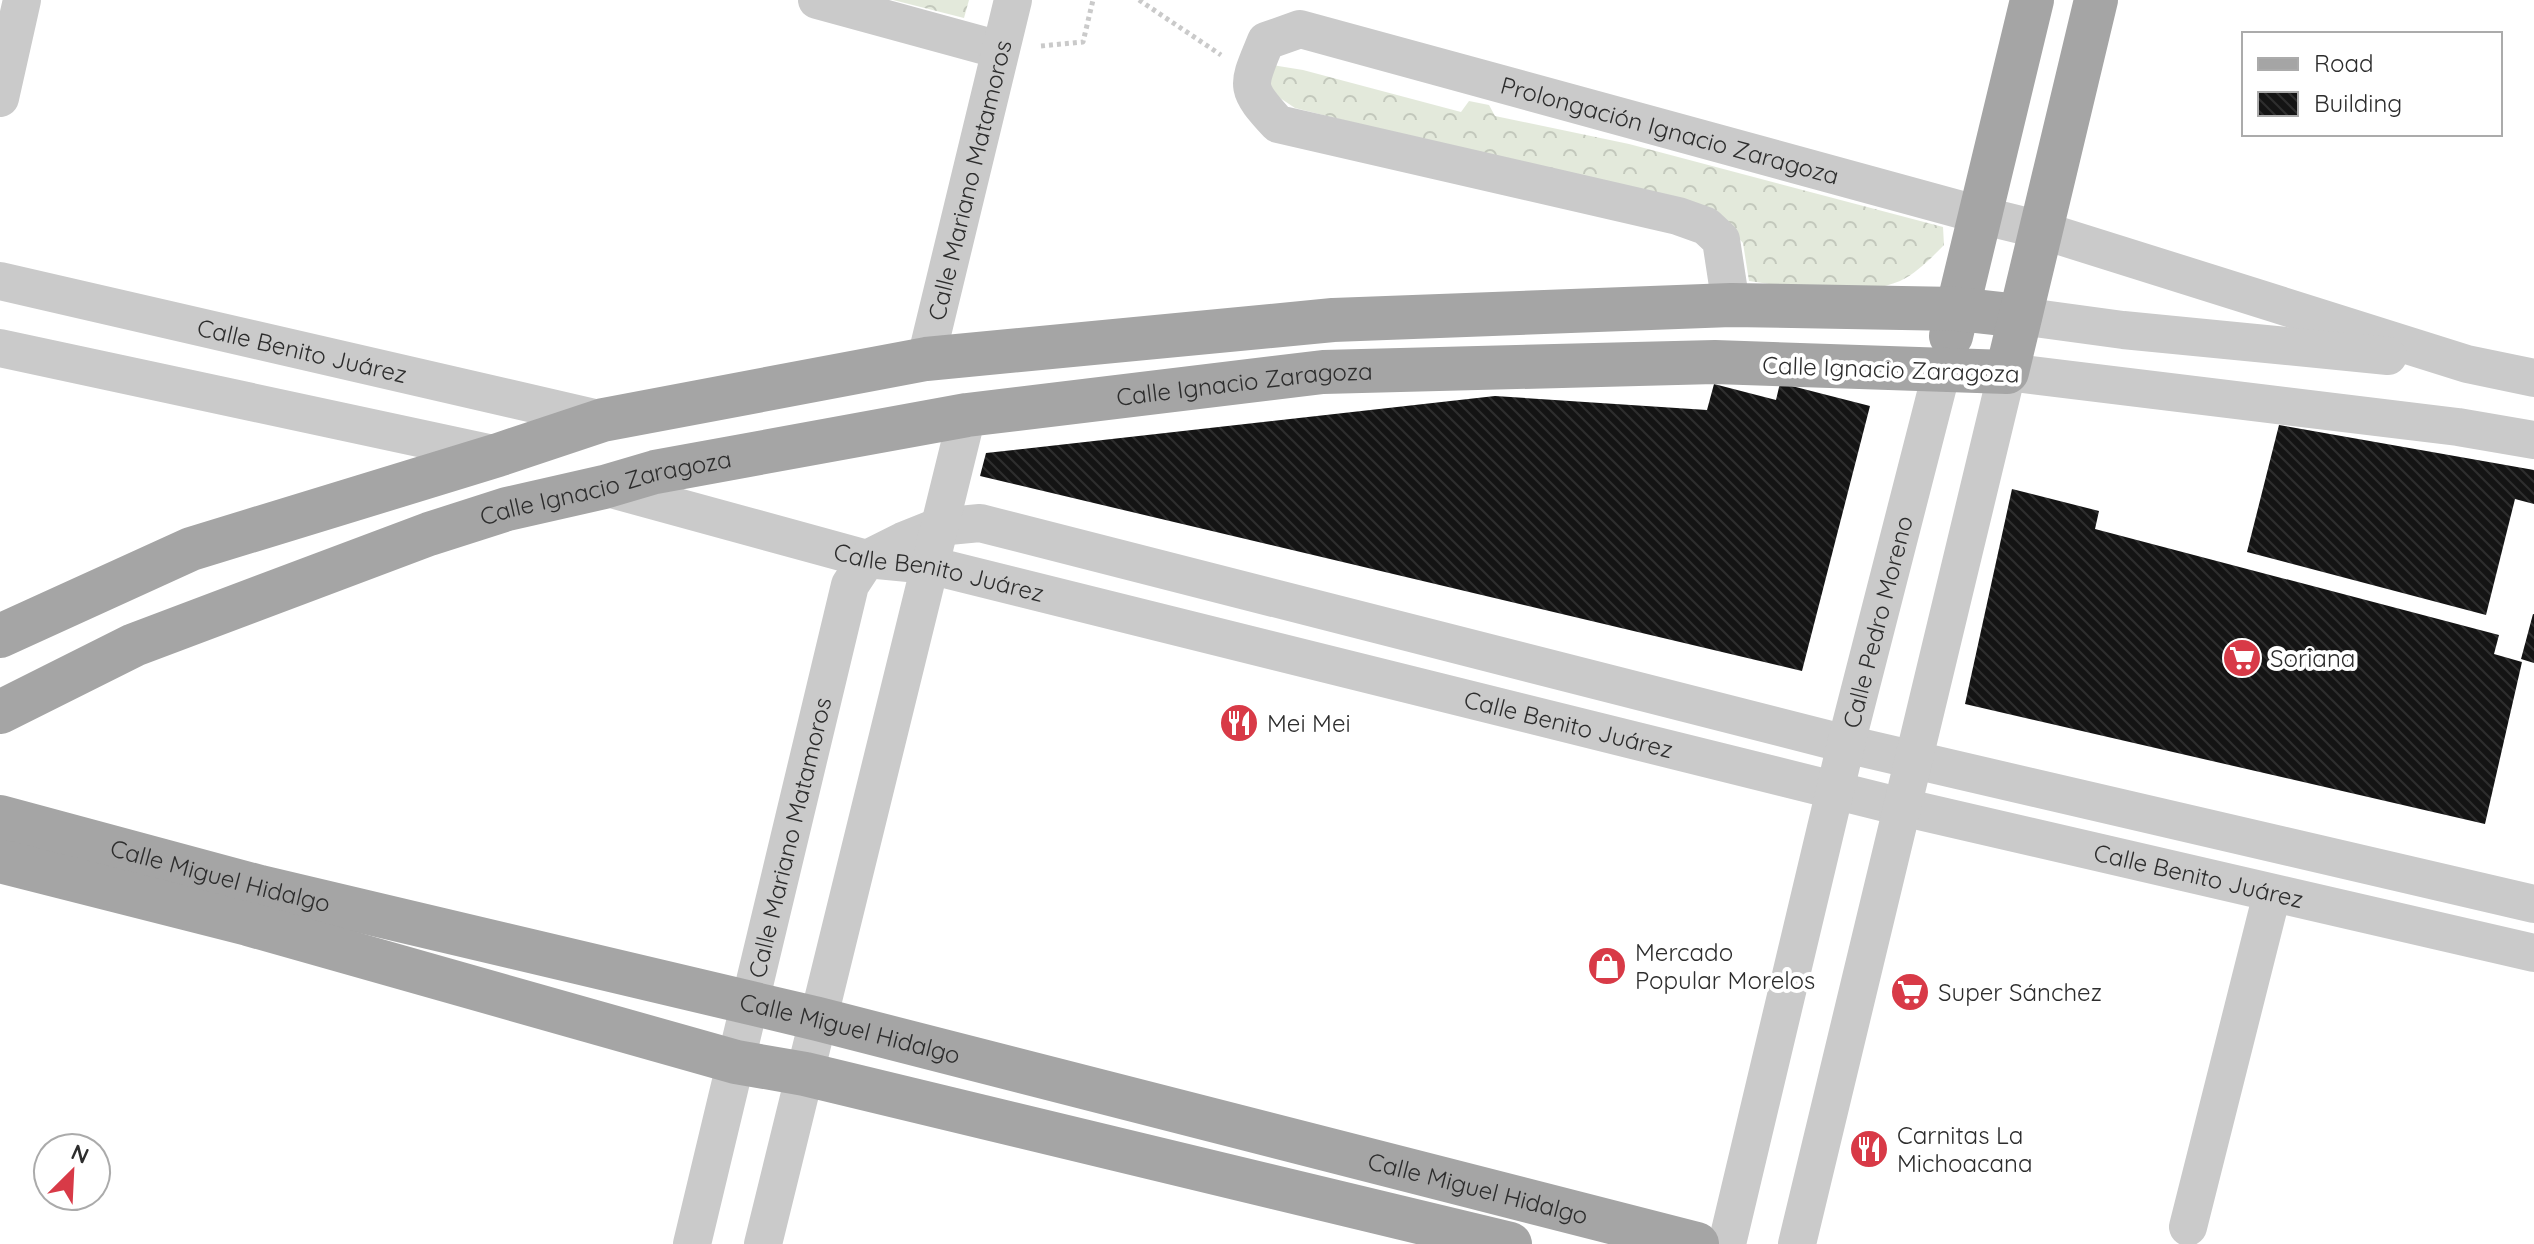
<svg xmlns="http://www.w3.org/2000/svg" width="2534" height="1244" font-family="Quicksand,sans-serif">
<defs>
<pattern id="forest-crowns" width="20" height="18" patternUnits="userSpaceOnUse" patternTransform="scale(2)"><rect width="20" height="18" fill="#e3e9db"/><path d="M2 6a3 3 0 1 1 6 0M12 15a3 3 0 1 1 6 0" fill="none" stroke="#c3c8bc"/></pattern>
<pattern id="building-back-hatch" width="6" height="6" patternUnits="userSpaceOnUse" patternTransform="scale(2)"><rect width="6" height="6" fill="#141414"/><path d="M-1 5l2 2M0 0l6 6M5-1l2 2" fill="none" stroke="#2e2e2e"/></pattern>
</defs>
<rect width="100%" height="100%" fill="#fff"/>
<!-- forest -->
<g fill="url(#forest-crowns)">
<polygon points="893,0 969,0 964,18"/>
<path d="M1272,65L1303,70L1461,112L1469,101L1489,105L1495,116L1629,144L1943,227L1944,245C1931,258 1917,273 1900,281C1854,300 1796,288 1749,281L1743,243L1717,214L1295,108L1277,96L1267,85Z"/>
</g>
<!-- building -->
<g fill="url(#building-back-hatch)">
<polygon points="1780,383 1870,406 1802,671 980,476 986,453 1495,396 1707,410 1714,384 1776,400"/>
<polygon points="2279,425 2534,470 2534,504 2515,499 2486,615 2247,552"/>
<polygon points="2012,489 2099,511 2095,529 2499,635 2494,654 2522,662 2485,824 1965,704"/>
<polygon points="2533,614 2534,614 2534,663 2521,659"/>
</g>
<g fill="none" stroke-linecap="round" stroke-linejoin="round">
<!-- path -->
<g stroke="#cacaca" stroke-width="5" stroke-dasharray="4 4" stroke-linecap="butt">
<polyline points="1139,0 1221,55"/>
<polyline points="1041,46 1083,42 1093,0"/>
</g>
<!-- minor -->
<g stroke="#cacaca" stroke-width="38">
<polyline points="817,0 1000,50"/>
<polyline points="0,98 22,0"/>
<path id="s1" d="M0,281L603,420"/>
<path id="s2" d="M1731,305L1721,240L1706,226L1678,216L1278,124C1244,87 1247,87 1266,41L1300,29L1980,215L2041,230L2467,364L2534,378"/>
<polyline points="2020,316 2123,330 2388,356"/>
<polyline points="0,348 498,455"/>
<path id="s3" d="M926,359L1013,0"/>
<path id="s4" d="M604,487L867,559L929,565L1902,807L2534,953"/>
<polyline points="2188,1227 2272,894"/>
<path id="s5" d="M692,1244L850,585L867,559L903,541L938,527L980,523L1846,744L2534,904"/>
<polyline points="763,1244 967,415"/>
<path id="s6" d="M1727,1244L1846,744L1942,370"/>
<polyline points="1797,1244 2007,372 2458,427 2534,440"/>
</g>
<!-- major -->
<g stroke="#a5a5a5" stroke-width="44">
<polyline points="1951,336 2032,0"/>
<polyline points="0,636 191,549 498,455 603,420 926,359 1333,320 1731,305 1957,309 2020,316"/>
<path id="s7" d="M0,712L134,645L429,534L507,509L604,487L655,472L967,415L1323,372L1715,362L2007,372L2096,0"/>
<path id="s8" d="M0,817L260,887L818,1019L1697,1244"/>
<polyline points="0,861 248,924 736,1062 805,1074 1510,1244"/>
</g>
</g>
<!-- icons -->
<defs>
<symbol id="supermarket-disc" viewBox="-11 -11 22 22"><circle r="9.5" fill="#d83a47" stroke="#fff"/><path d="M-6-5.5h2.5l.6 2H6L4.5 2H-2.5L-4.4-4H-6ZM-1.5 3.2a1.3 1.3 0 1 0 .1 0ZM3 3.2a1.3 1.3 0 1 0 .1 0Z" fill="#fff"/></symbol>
<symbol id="restaurant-disc" viewBox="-11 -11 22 22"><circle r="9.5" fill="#d83a47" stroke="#fff"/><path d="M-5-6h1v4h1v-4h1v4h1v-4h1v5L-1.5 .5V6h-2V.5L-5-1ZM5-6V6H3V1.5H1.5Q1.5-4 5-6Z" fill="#fff"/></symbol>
<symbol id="shop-disc" viewBox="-11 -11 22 22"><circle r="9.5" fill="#d83a47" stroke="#fff"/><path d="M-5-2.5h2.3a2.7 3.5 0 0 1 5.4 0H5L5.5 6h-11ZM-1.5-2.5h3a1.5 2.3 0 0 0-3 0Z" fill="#fff"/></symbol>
</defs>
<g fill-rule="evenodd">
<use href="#supermarket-disc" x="2220" y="636" width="44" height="44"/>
<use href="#restaurant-disc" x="1217" y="701" width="44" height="44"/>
<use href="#shop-disc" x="1585" y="944" width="44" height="44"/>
<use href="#supermarket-disc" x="1888" y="970" width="44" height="44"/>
<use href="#restaurant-disc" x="1847" y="1127" width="44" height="44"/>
</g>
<g text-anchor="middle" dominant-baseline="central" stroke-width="8" stroke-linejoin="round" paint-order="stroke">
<!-- street labels -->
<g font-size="24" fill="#2d2d2d" stroke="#fff">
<text stroke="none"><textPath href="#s2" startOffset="1040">Prolongación Ignacio Zaragoza</textPath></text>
<text stroke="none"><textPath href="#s3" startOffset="184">Calle Mariano Matamoros</textPath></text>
<text stroke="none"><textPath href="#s1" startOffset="310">Calle Benito Juárez</textPath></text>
<text transform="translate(1891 369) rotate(2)">Calle Ignacio Zaragoza</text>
<text stroke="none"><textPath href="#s7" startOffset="1296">Calle Ignacio Zaragoza</textPath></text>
<text stroke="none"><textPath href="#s7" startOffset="648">Calle Ignacio Zaragoza</textPath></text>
<text stroke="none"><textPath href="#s4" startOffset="346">Calle Benito Juárez</textPath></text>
<text stroke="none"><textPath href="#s6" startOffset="640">Calle Pedro Moreno</textPath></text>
<text stroke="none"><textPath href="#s4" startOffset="994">Calle Benito Juárez</textPath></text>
<text stroke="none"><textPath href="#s5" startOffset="418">Calle Mariano Matamoros</textPath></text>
<text stroke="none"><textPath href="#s8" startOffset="228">Calle Miguel Hidalgo</textPath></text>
<text stroke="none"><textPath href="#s4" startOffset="1642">Calle Benito Juárez</textPath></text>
<text stroke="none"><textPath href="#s8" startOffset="876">Calle Miguel Hidalgo</textPath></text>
<text stroke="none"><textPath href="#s8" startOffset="1524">Calle Miguel Hidalgo</textPath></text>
</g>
<!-- poi labels -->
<g font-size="24" fill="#2d2d2d" stroke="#fff" text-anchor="start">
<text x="2270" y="658">Soriana</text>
<text x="1267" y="723">Mei Mei</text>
<text x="1635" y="952">Mercado<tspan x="1635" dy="28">Popular Morelos</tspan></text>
<text x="1938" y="992">Super Sánchez</text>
<text x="1897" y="1135">Carnitas La<tspan x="1897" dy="28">Michoacana</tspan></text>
</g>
</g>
<!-- legend -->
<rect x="2242" y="32" width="260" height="104" fill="#ffffff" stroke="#ababab" stroke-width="2"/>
<rect x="2258" y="58" width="40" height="12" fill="#a5a5a5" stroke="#ababab" stroke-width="2"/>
<text x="2314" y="72" font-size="24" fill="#2d2d2d">Road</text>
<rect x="2258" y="92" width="40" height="24" fill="url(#building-back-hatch)" stroke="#ababab" stroke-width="2"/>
<text x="2314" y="112" font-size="24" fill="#2d2d2d">Building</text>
<!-- north arrow -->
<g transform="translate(72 1172) rotate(24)"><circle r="38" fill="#ffffff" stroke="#ababab" stroke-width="2"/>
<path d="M0-6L14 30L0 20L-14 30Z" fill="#d83a47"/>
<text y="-12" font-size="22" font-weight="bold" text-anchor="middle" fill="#2d2d2d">N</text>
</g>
</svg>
